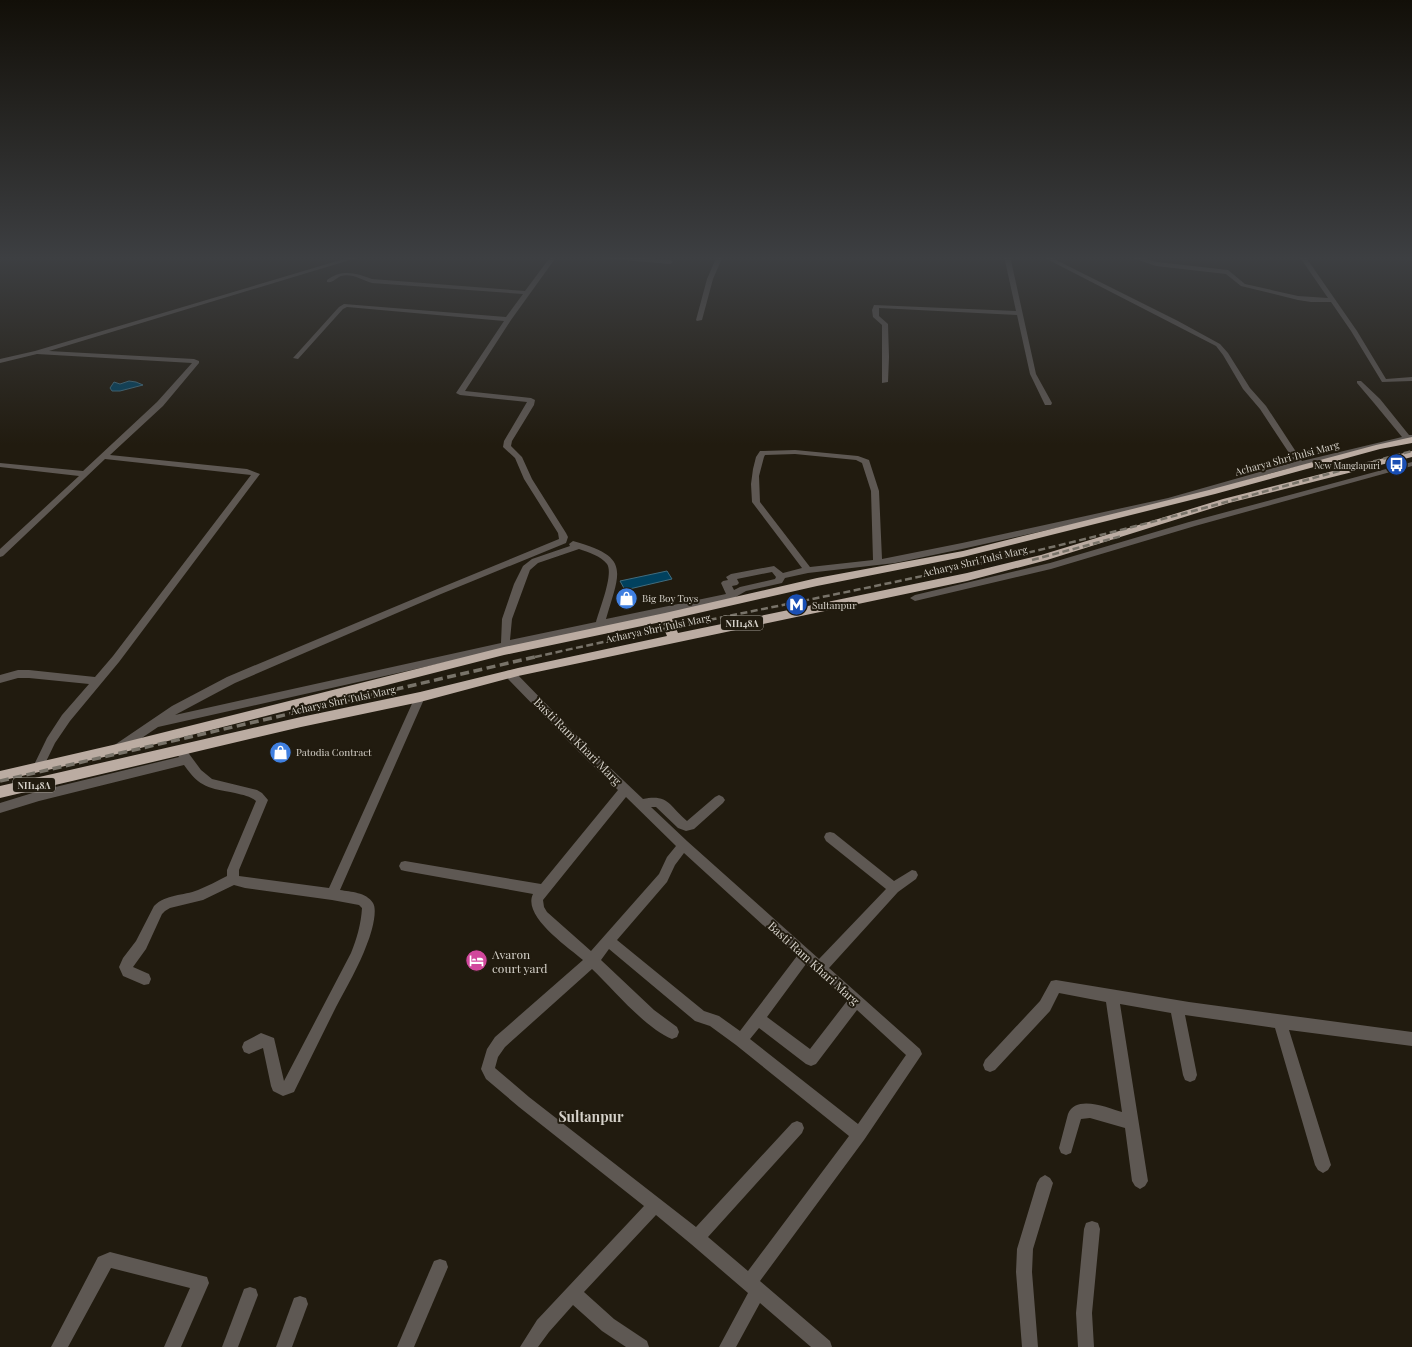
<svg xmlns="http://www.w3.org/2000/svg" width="1412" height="1347" font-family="'Playfair Display',serif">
<rect width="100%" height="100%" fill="#211b0f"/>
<!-- water -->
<g fill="#01415e" stroke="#416c7e">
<polygon points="129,381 136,382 143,385 120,391 112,391 110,388 114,382 120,384"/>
<polygon points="667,571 672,579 625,590 620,581"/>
</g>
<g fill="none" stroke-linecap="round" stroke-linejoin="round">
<!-- minor -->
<g fill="#5e5853" fill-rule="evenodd">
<polygon points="354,256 363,256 49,351 194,359 199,361 199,363 163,406 110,455 247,469 260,474 119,662 70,721 55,743 42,770 38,771 34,770 33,767 47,738 62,715 89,684 29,678 18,678 0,683 0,675 18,670 29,670 95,677 113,656 251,475 105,459 3,556 0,557 0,549 79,476 0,467 0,463 83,471 157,402 192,363 37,354 0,363 0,359 35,351"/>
<path d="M551,256H557L511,320L465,391L531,398L535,400L534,405L512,441L511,446L522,457L532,479L566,533L568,537L566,543L441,594L235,683L175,715L501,643L502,619L514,584L523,566L532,559L570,546L569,544L573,541C631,557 620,571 606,619L726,594L721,583L723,581L728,580L726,577L731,574L774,566L783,573L802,568L752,502L751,484L753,469L756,457L760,451H763L795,450L858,456L869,460L879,491L882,559L962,543L1168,498L1295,462L1260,409L1243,389L1223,355L1216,346L1041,256H1048L1178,321L1220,344L1228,353L1250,388L1266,406L1302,461L1402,437L1374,403L1357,383V381H1361L1380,399L1409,435H1412V439L1275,472L1169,503L962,549L895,563L808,573L785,578L782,583L746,591L732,599L510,648L508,653H502L500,650L158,727L121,752L117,753L113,752L112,749L113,746L172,706L227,677L435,590L559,539L558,533L524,479L515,458L503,447L504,441L527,402L460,395L456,393L504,321L347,307L343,309L298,359L293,358L339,307L344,304L506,317L523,294L372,283C362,280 352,273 341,276C336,278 333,283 327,282V280C342,269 356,273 372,279L525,291ZM795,454L856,460L862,463L871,491L873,560L810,567L760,502L759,476L764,457L765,455ZM579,549C588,552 601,556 607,564C614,574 599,610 596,622L510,640L512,619L530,570L538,563ZM772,572L776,577L775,579L740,587L734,590L732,586L737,585L739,583L737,579Z"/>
<polygon points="597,256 619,256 670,260 673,262 670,264 600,258"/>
<polygon points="717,256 723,256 713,279 702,320 697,321 696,320 707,279"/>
<polygon points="1004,256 1010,256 1036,374 1052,403 1051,405 1045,405 1044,403 1030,374 1017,315 879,308 879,316 888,324 889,357 888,382 882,383 882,325 873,317 872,310 874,305 1016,311"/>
<polygon points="1127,256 1136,256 1157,262 1228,270 1245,284 1298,296 1328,298 1299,256 1305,256 1357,331 1386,379 1412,377 1412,381 1382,382 1351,331 1331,302 1311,302 1298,300 1241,286 1226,274 1156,266"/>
<polygon points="1412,462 1412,466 1195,526 1051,569 915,601 910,598 915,595 1050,563 1189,522"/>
<path d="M510,670L514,671L585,744L643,799C669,794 669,806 687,821L715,797L719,795L723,797L725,800L723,803L694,829L686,831L678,828L656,807H651L687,841L819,959L886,889L826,841L824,837L826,833L830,832L834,833L894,881L912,870L916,871L918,875L916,879L898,892L829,968L920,1049L922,1054L864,1140L760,1281L830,1341L832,1347H811L760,1303L736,1347H719L748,1293L691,1244L656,1215L584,1292L614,1319L647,1341L649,1347H626L602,1331L573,1305L549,1332L538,1347H520L537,1320L644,1206L519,1107L486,1079L481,1069L487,1049L495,1037L583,960C568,947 522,916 533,894L405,871L401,870L399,866L401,862L405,861L541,884L618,790L577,750L506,677L505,674L506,671ZM626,797L676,846L667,857L659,874L591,951L547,912L544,907L543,900ZM684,853L797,956L740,1031L719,1016L704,1011L617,940L667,882L675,865ZM609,949L695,1021L710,1026L736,1045L849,1136L748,1271L708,1237L802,1133L804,1128L802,1123L797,1121L792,1123L696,1227L529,1097L495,1068L498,1057L505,1047L592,969C613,989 645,1028 672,1039L677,1037L679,1032L677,1027L654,1010L601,960ZM806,964L847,1001L810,1049L767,1017ZM857,1010L906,1055L858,1124L750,1039L759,1028L806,1064L811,1066L816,1064Z"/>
<path d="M420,693L424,694L425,697L340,890C351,892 366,892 373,903C378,911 371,935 367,944C359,966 347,986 336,1007C322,1035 308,1064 294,1092L283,1096L273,1091L271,1086L263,1048L249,1054L244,1052L242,1047L244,1042L261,1033L274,1038L284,1081L351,953C357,938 361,924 362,908L359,905L332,900L245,888L234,885L203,900L170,908L165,911L162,914L146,949L133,967L149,974L151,979L149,984L144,985L123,976L119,967L123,958L136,941L154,906C166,894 183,896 198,890C208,886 217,881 227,876V870L256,801C250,796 243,795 235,793C209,788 200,788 184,765L39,801L0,813V803L39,791L179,757L175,750L176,747L180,746L184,747L201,770L212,779L257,790L262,793L268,800L239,870V876L329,888L415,697L416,694Z"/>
<path d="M1056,980L1189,1002L1412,1032V1046L1289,1030L1331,1165L1328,1170L1323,1173L1318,1170L1315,1165L1275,1028L1185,1015L1197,1075L1195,1080L1190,1082L1185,1080L1183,1075L1171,1013L1120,1004L1148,1181L1145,1186L1140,1189L1135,1186L1132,1181L1125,1128L1090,1118L1081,1119L1071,1153L1066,1155L1061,1153L1059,1148L1068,1114C1076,1094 1108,1108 1122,1112L1106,1002L1059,993L1050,1011L995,1070L990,1072L985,1070L983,1065L985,1060L1040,1001L1051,981Z"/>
<polygon points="1045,1175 1050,1178 1053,1183 1033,1249 1032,1272 1038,1347 1022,1347 1016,1272 1017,1249 1037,1183 1040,1178"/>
<polygon points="1092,1221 1098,1223 1100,1229 1092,1313 1094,1347 1078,1347 1076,1313 1084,1229 1086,1223"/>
<polygon points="110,1252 207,1277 209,1283 181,1347 164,1347 190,1288 111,1268 68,1347 51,1347 98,1257"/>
<polygon points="440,1259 446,1261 448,1267 414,1347 397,1347 434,1261"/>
<polygon points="250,1287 256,1289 258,1295 238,1347 222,1347 244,1289"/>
<polygon points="300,1296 306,1298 308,1304 292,1347 276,1347 294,1298"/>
</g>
<!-- highway -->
<polygon fill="#bbaca2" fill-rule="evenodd" points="1412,437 1412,443 1380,449 1215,494 963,557 817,586 672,619 678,633 967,573 1041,555 1223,499 1412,451 1412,457 1229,503 1047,560 967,581 518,676 420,702 301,727 0,798 0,786 301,717 420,692 518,668 667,636 661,622 504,655 117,754 0,781 0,771 117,744 504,647 665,613 817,578 963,551 1209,490 1376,445"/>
<!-- rail-far1 -->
<g stroke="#787369" stroke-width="2.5" stroke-dasharray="7 3.5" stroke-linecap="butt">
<polyline points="1032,560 1122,536"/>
<path d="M535,657C690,622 846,594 1000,559C1139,528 1275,488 1412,451"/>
</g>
<!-- rail -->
<polyline stroke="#787369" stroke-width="3.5" stroke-dasharray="9 4.5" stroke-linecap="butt" points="0,781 539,656"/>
</g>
<!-- sky -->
<linearGradient id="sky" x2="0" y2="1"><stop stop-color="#120f08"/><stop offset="0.58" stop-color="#3d3f42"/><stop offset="1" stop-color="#3d3f42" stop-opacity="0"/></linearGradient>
<rect width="1412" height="445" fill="url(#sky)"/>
<!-- icons -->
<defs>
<symbol id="bus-disc" viewBox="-11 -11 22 22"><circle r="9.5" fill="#1a4fb4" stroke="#211b0f"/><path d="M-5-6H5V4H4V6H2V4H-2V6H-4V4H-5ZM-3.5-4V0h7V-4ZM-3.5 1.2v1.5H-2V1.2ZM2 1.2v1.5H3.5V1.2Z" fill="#fff"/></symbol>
<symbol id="shop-disc" viewBox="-11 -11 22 22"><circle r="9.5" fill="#3f7fe0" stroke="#211b0f"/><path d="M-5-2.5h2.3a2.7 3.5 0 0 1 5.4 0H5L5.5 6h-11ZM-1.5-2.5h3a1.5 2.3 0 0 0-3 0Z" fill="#fff"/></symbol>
<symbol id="metro-disc" viewBox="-11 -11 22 22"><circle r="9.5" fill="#1a4fb4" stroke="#211b0f"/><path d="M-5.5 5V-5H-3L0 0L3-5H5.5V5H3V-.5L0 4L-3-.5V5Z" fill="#fff"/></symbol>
<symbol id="hotel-disc" viewBox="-11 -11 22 22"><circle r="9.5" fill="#d1479c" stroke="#211b0f"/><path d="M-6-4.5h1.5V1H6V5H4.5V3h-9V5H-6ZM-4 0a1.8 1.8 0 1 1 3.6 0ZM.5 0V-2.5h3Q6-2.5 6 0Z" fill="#fff"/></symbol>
</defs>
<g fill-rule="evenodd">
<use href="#bus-disc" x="1384" y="452" width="25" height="25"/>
<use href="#shop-disc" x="614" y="586" width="25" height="25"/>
<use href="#metro-disc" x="784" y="592" width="25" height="25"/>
<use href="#shop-disc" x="268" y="740" width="25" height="25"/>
<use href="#hotel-disc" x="464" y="948" width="25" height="25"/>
</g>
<g text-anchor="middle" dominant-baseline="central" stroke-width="4" stroke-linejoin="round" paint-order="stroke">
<!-- far-poi labels -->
<g font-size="9" fill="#d5d1c9" stroke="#211b0f" text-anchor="end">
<text x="1380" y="465">New Manglapuri</text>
</g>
<!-- shield labels -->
<g fill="#211b0f" stroke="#9f9a91" stroke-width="1">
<rect x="721" y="616" width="42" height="14" rx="3"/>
<rect x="13" y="778" width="42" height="14" rx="3"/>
</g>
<g font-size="9" font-weight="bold" fill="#d5d1c9">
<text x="742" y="623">NH148A</text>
<text x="34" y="785">NH148A</text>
</g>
<!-- street labels -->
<g font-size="10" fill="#d5d1c9" stroke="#211b0f">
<text transform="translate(1287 458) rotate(-15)">Acharya Shri Tulsi Marg</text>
<text transform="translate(975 561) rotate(-13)">Acharya Shri Tulsi Marg</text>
<text transform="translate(658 628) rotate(-12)">Acharya Shri Tulsi Marg</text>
<text transform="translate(343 700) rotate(-12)">Acharya Shri Tulsi Marg</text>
</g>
<!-- poi labels -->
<g font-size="10" fill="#d5d1c9" stroke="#211b0f" text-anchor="start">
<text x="642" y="598">Big Boy Toys</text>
<text x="812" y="605">Sultanpur</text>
<text x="296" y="752">Patodia Contract</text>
</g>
<!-- near-street labels -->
<g font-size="12" fill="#d5d1c9" stroke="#211b0f">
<text transform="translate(578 741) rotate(45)">Basti Ram Khari Marg</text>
<text transform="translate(814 963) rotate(42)">Basti Ram Khari Marg</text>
</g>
<!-- near-poi labels -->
<g font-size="12" fill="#d5d1c9" stroke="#211b0f" text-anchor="start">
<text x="492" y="954">Avaron<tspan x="492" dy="14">court yard</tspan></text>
</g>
<!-- near-quarter labels -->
<g font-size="14" font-weight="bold" fill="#d5d1c9" stroke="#211b0f">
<text x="591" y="1116">Sultanpur</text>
</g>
</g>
</svg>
